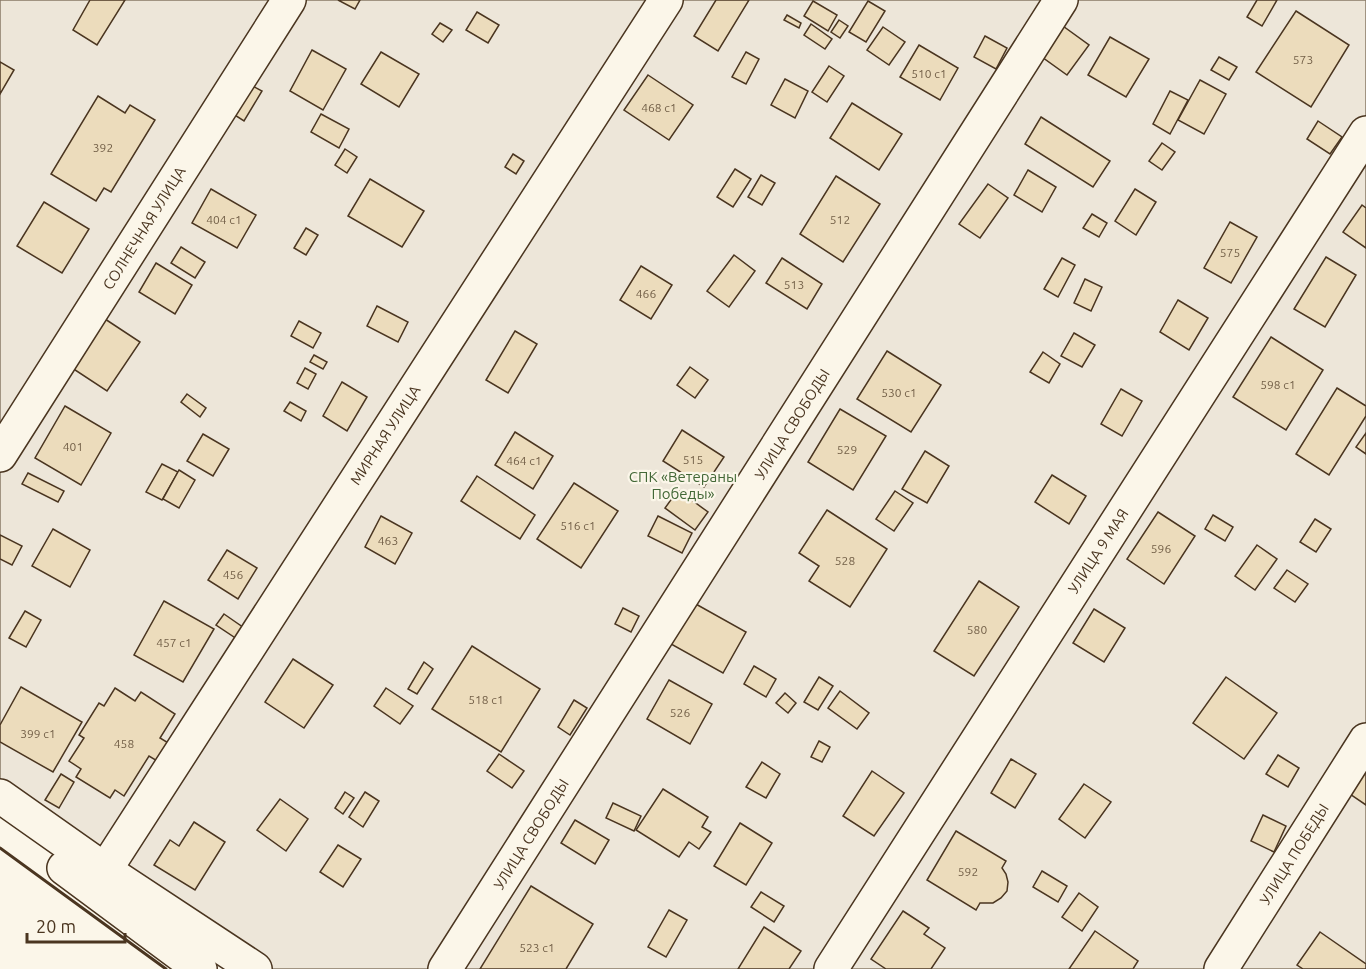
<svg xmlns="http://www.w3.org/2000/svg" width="1366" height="969" font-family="Ubuntu,sans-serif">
<rect width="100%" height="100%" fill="#fbf6e9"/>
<!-- green -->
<polygon fill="#ede6d9" stroke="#887966" stroke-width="1.5" points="0,0 1366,0 1366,969 263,969 0,781"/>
<!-- building -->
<g fill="#ecdcbc" stroke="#4a3520" stroke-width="1.5">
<polygon points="90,0 125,0 97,45 73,30"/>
<polygon points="338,0 360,0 355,9"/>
<polygon points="716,0 749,0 718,51 694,36"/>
<polygon points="1257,0 1277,0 1262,26 1247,17"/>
<polygon points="813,1 837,15 828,31 804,16"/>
<polygon points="868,1 885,11 866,42 849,32"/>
<polygon points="1296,11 1349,45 1311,107 1256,72"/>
<polygon points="477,12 499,25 488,43 466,30"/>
<polygon points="787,15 801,23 799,28 784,20"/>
<polygon points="839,20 848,26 840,38 831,32"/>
<polygon points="1056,21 1089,45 1067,75 1035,52"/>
<polygon points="440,23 452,30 443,42 432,34"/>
<polygon points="811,24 832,39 825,49 804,35"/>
<polygon points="883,27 905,42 889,65 867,50"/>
<polygon points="985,36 1007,48 996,69 974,57"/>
<polygon points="1110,37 1149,59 1126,97 1088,75"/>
<polygon points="919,45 958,68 940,100 900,77"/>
<polygon points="312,50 346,69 323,110 290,91"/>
<polygon points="381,52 419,74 399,107 361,84"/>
<polygon points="746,52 759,59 746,84 732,77"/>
<polygon points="1219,57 1237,67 1229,80 1211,70"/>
<polygon points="0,62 14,70 0,94"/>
<polygon points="829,66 844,76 827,102 812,92"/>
<polygon points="648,75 693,105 669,140 624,110"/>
<polygon points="785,79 808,91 795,118 771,105"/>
<polygon points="1200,80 1226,94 1204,134 1178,120"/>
<polygon points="247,83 262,91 244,121 230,112"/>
<polygon points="1170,91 1188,100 1170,134 1153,124"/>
<polygon points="98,96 125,113 130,105 155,120 111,192 104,188 96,201 51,174"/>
<polygon points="852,103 902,134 879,170 830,138"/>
<polygon points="321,114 349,129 339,148 311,132"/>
<polygon points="1041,117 1110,161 1093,187 1025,144"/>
<polygon points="1318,121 1342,137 1330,154 1307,139"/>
<polygon points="1162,143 1175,152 1162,170 1149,161"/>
<polygon points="345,149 357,157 347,173 335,165"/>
<polygon points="513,154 524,161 516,174 505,167"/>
<polygon points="735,169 751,179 733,207 717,197"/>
<polygon points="1028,170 1056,187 1042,212 1014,195"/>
<polygon points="761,175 775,183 762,205 748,197"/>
<polygon points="836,176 880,204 843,262 800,234"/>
<polygon points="370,179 424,211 402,247 348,216"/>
<polygon points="988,184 1008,198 980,238 959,224"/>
<polygon points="211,189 256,215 237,248 192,223"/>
<polygon points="1135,189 1156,202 1136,235 1115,221"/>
<polygon points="44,202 89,229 62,273 17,246"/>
<polygon points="1362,205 1366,208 1366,248 1343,232"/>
<polygon points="1092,214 1107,223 1099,237 1083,228"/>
<polygon points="1230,222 1257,237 1231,283 1204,268"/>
<polygon points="306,228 318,235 306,255 294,248"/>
<polygon points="181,247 205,262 195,278 171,263"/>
<polygon points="734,255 755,271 729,307 707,291"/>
<polygon points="1326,257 1356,275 1325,327 1294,309"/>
<polygon points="782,258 822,284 807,309 766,283"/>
<polygon points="1062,258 1075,265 1058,297 1044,289"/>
<polygon points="156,263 192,285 175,314 139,292"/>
<polygon points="641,266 672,285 651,319 620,300"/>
<polygon points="1085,279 1102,287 1091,311 1074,303"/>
<polygon points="1178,300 1208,318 1189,350 1160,332"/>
<polygon points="377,306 408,322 398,342 367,326"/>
<polygon points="102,317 140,342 107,391 69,366"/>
<polygon points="299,321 321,333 313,348 291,336"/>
<polygon points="515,331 537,344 508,393 486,380"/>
<polygon points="1074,333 1095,345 1082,367 1061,356"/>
<polygon points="1271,337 1323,370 1286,430 1233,397"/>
<polygon points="887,351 941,385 911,432 857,399"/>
<polygon points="1043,352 1060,364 1049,383 1030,372"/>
<polygon points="314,355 327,362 323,369 310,362"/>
<polygon points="690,367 708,380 695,398 677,385"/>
<polygon points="305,368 316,374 308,389 297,383"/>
<polygon points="342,382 367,397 347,431 323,416"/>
<polygon points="1337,388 1366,406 1366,416 1329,475 1296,454"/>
<polygon points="1121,389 1142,401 1122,436 1101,424"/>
<polygon points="187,394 206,408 200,417 181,402"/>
<polygon points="290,402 306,411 301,421 284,411"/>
<polygon points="65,406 111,433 81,485 35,458"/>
<polygon points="840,409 886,436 853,490 808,462"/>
<polygon points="682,430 724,457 704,487 663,461"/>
<polygon points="515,432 553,456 533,489 495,465"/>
<polygon points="1366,433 1366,454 1356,447"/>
<polygon points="203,434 229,449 213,476 187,461"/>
<polygon points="925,451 949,466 927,503 902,489"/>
<polygon points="162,464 178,472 162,500 146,492"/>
<polygon points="179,470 195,480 179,508 163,499"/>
<polygon points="28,473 64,491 58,502 22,484"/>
<polygon points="1052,475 1086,496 1069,524 1035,502"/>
<polygon points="477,476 535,515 520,539 461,501"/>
<polygon points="574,483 618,511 581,568 537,539"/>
<polygon points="678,490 708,512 695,530 665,508"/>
<polygon points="895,491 913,503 894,531 876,519"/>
<polygon points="827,510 887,549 850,607 809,581 819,566 799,553"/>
<polygon points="1158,512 1195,536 1164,584 1127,559"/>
<polygon points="1213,515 1233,527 1225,541 1205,529"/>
<polygon points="381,516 412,533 395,564 365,547"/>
<polygon points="658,516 692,533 682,553 648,536"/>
<polygon points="1315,519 1331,529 1316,552 1300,542"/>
<polygon points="53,529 90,550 70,587 32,566"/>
<polygon points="0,535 22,546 12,565 0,559"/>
<polygon points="1257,545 1277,559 1255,590 1235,576"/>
<polygon points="227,550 257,568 238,599 208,580"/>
<polygon points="1287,570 1308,584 1295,602 1274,588"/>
<polygon points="979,581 1019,607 974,676 934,651"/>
<polygon points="164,601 214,629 183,682 134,655"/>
<polygon points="694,603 746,632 723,673 671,644"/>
<polygon points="623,608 639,616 631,632 615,624"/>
<polygon points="1094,609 1125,628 1104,662 1073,643"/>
<polygon points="25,611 41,620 26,647 9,638"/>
<polygon points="224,614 247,630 240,641 216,625"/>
<polygon points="472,646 540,689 501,752 432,709"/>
<polygon points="293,659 333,685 304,728 265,702"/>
<polygon points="424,662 433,669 417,694 408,689"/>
<polygon points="754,666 776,679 766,697 744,684"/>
<polygon points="819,677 833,686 818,710 804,702"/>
<polygon points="1226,677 1277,713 1244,759 1193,723"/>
<polygon points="669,680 712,704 690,744 647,719"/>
<polygon points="21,687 82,722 53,772 0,742 0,725"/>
<polygon points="115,688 135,701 141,692 175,714 160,738 175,747 164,765 149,756 124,796 115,790 110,798 76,777 81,769 69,761 84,738 79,735 99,703 104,706"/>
<polygon points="386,688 413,706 400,724 374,706"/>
<polygon points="840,691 869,713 857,729 828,708"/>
<polygon points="785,693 796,703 788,713 776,703"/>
<polygon points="574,700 587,708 570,735 558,727"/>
<polygon points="819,741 830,747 822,762 811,757"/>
<polygon points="499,754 524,771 512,788 487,771"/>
<polygon points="1278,755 1299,768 1288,787 1266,774"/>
<polygon points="1011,759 1036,774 1015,808 991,793"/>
<polygon points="762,762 780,774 766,798 746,787"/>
<polygon points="1366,770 1366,805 1350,794"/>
<polygon points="872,771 904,793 874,836 843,816"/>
<polygon points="61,774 74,782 59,808 45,800"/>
<polygon points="1084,784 1111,802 1085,838 1059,819"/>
<polygon points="663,789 708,817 702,827 711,832 699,849 689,842 679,857 636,830"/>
<polygon points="345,792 354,798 343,814 335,808"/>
<polygon points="365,792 379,801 363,827 349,817"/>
<polygon points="280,799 308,819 286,851 257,830"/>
<polygon points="613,803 641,816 634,831 606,818"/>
<polygon points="1263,815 1286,826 1274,852 1251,841"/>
<polygon points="575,820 609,840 595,864 561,843"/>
<polygon points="194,822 225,842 195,890 154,865 170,840 179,846"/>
<polygon points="740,823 772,843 746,885 714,866"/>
<polygon points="956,831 1006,861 1002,868 1006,874 1008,882 1007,891 1001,898 993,903 980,903 976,910 927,880"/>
<polygon points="338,845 361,859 343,887 320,872"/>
<polygon points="1042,871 1067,886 1058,902 1033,887"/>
<polygon points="531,886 593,924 566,969 480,969"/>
<polygon points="761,892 784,906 774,922 751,907"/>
<polygon points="1079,893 1098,907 1082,931 1062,917"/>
<polygon points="669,910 687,920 666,957 648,947"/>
<polygon points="903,911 929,928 924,934 945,948 931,969 886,969 871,959"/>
<polygon points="764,927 801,951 789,969 738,969"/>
<polygon points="1095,931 1138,961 1133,969 1069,969"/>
<polygon points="1320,932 1366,964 1366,969 1303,969 1297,965"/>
</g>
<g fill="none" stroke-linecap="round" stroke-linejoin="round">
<defs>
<g id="minor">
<polyline points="0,455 289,0"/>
<polyline points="0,796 105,870 255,969"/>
<polyline points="64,868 200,969"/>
<polyline points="105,870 666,0"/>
<polyline points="445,969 1061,0"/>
<polyline points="831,969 1366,133"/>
<polyline points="1221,969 1366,740"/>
</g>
</defs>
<!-- minor casing -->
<use href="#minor" stroke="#4a3520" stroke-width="36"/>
<!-- minor -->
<use href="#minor" stroke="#fbf6e9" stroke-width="33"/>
<!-- wall -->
<polyline stroke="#4a3520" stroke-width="3" points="0,848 166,969"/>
</g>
<g text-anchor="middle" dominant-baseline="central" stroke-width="4.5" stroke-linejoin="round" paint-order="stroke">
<!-- number labels -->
<g font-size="12" fill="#725f47">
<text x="1303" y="59">573</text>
<text x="929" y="73">510 с1</text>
<text x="659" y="107">468 с1</text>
<text x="103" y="147">392</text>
<text x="224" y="219">404 с1</text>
<text x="840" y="219">512</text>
<text x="1230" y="252">575</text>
<text x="794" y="284">513</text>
<text x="646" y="293">466</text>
<text x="1278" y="384">598 с1</text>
<text x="899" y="392">530 с1</text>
<text x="73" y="446">401</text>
<text x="847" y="449">529</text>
<text x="693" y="459">515</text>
<text x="524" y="460">464 с1</text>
<text x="578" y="525">516 с1</text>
<text x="388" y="540">463</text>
<text x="1161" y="548">596</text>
<text x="845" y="560">528</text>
<text x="233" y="574">456</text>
<text x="977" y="629">580</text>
<text x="174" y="642">457 с1</text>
<text x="486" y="699">518 с1</text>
<text x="680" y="712">526</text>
<text x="38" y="733">399 с1</text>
<text x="124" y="743">458</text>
<text x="968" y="871">592</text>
<text x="537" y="947">523 с1</text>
</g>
<!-- street labels -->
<g font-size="15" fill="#4a3520" stroke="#fbf6e9">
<text transform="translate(144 228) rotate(-58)">СОЛНЕЧНАЯ УЛИЦА</text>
<text transform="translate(792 424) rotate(-58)">УЛИЦА СВОБОДЫ</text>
<text transform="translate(385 435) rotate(-57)">МИРНАЯ УЛИЦА</text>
<text transform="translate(1098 551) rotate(-57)">УЛИЦА 9 МАЯ</text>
<text transform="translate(531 834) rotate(-58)">УЛИЦА СВОБОДЫ</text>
<text transform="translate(1294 854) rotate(-58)">УЛИЦА ПОБЕДЫ</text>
</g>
<!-- park labels -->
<g font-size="15" fill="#436837" stroke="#fbf6e9">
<text x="683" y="476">СПК «Ветераны<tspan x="683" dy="17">Победы»</tspan></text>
</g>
</g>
<!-- scale -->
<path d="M27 933v9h98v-9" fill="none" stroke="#4a3520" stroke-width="3"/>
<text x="36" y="933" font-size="18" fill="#4a3520" stroke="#fbf6e9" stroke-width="4.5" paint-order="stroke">20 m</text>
</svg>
